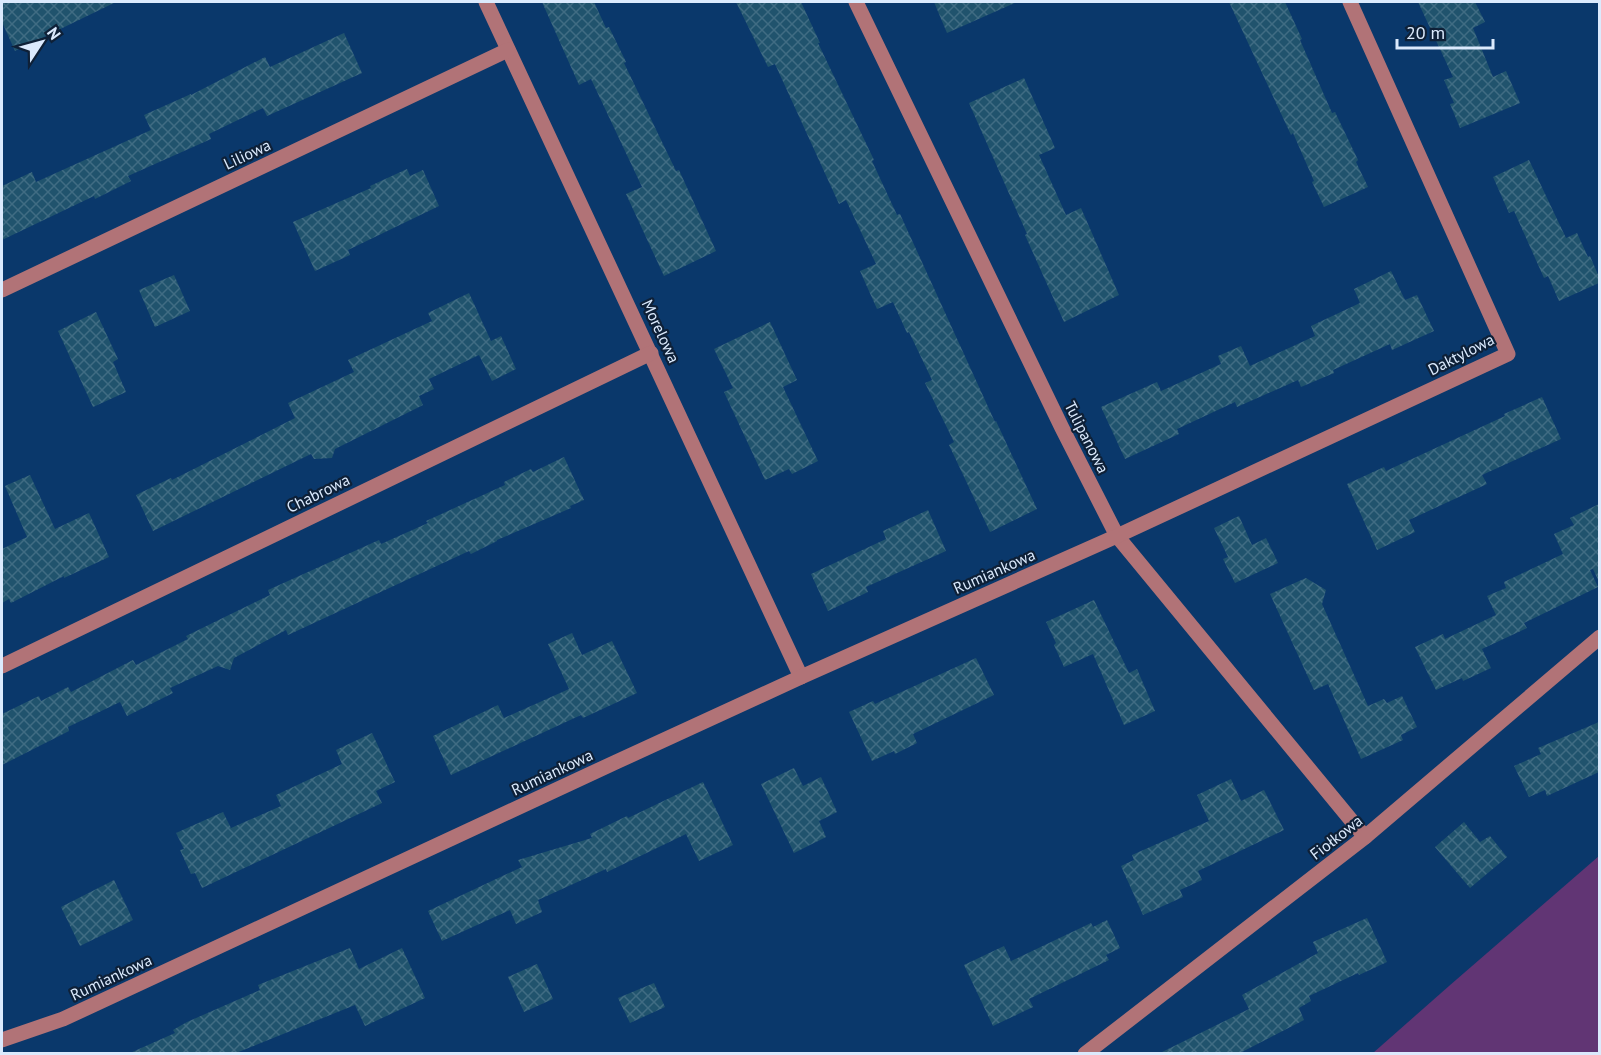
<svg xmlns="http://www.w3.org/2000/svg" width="1601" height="1055" font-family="'PT Sans',sans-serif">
<defs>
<pattern id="building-cross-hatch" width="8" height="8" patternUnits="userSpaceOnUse" patternTransform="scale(1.5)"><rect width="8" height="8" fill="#20536d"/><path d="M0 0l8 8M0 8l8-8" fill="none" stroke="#406c83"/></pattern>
</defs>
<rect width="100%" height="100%" fill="#0a386b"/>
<!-- grass -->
<polygon fill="#613574" points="1599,856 1599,1053 1373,1053 1449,986"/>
<!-- building -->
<g fill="url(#building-cross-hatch)">
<polygon points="2,2 116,2 15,51 2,22"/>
<polygon points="542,2 594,2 606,28 609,27 626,62 624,63 676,171 679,170 716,251 664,276 626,194 642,187 591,79 579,85"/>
<polygon points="736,2 801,2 820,43 818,43 874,160 872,161 897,215 900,214 995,422 996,421 1037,509 990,532 949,445 954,442 925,383 932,380 909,332 907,333 893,302 877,309 860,271 876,264 846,200 839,204 775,64 768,67"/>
<polygon points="934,2 1017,2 947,33"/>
<polygon points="1229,2 1285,2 1302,39 1300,40 1332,113 1335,112 1358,160 1356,162 1368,187 1324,207 1312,182 1314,181 1293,133 1291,135"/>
<polygon points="1418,2 1475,2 1485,22 1473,28 1493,77 1506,71 1520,103 1460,128 1450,104 1454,103 1444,80 1453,77"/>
<polygon points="344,33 362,73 267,116 263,108 209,134 211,139 128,176 131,181 95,199 94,196 2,240 2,186 32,172 36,182 151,130 144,115 191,94 191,95 265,57 270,67"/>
<polygon points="1024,78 1055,148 1039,155 1066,215 1081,208 1119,295 1064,322 1025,235 1027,234 969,103"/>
<polygon points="1529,160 1566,238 1577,233 1588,257 1590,256 1599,277 1599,283 1559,301 1548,276 1544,278 1514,211 1509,213 1493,177"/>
<polygon points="407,169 410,176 423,170 439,206 348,250 350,255 315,271 293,222 371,188 370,186"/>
<polygon points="1391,271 1405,300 1417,295 1434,331 1392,350 1390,344 1333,370 1334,373 1301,387 1298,380 1237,407 1235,402 1177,429 1179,434 1125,459 1101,407 1157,382 1161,391 1221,364 1218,356 1241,346 1250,366 1315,336 1311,326 1360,303 1354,289"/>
<polygon points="174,275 190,311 155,327 139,290"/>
<polygon points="469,293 491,341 501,336 516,369 492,381 479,355 429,379 434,389 419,396 423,405 335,449 332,458 314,459 311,454 153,531 136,495 171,478 172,480 295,418 288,403 354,372 348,360 432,321 428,313"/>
<polygon points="96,312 118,359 113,362 126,392 93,407 58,331"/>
<polygon points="770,322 797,380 783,387 818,461 792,474 789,469 765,480 724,392 733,388 714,349"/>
<polygon points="1542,397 1561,439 1482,475 1487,484 1409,520 1415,532 1377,550 1347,484 1384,467 1386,471 1505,416 1504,414"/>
<polygon points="564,457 584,500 570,506 571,508 497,540 497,541 471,554 469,551 288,635 286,630 234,658 230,670 218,666 170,688 173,693 127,716 120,702 68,727 69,731 2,765 2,714 39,696 41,701 68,687 71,692 133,660 136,665 188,639 186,636 270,595 268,590 379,540 381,544 428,523 426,521 505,485 504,482 531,469 533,472"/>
<polygon points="30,475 55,529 89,513 109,557 64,578 64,576 11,603 9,599 2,603 2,549 27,537 5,486"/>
<polygon points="1599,504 1599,582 1593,569 1590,570 1598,587 1524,623 1527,628 1482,649 1491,668 1463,681 1462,678 1436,690 1415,647 1443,634 1445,639 1496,615 1487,596 1506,588 1504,582 1563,554 1554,534 1574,525 1570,518"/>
<polygon points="928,510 946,551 866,587 868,592 828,611 811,574 886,539 883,531"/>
<polygon points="1239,516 1252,545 1266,538 1278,563 1235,583 1223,559 1228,557 1214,528"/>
<polygon points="1306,578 1326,590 1322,604 1368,706 1384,699 1387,703 1402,696 1417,727 1401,735 1403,740 1361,759 1328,684 1314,690 1270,594"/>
<polygon points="1094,600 1129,673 1137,669 1155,711 1124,725 1093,654 1064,667 1054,645 1056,643 1046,622"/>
<polygon points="572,633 582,655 612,641 637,693 583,718 581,715 451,775 433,736 498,705 504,718 569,689 548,644"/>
<polygon points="976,658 994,695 913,734 917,743 895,754 894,751 872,761 849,712 873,701 875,704"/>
<polygon points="1599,722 1599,772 1547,796 1545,790 1529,797 1514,766 1541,754 1538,748"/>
<polygon points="372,733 395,782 376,791 382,803 202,888 195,873 191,874 180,850 184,849 176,833 223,812 231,828 281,806 276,795 342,764 336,750"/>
<polygon points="794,768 803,786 821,777 837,812 819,821 826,837 794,853 761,784"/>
<polygon points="1231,779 1241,801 1264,790 1284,830 1198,871 1202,880 1180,890 1183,897 1143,915 1121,866 1134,860 1132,855 1209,821 1197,795"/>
<polygon points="703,782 733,845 699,861 686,834 607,872 606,869 538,900 542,912 516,924 510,910 442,941 428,911 522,867 518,860 592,838 590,834 627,816 628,818"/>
<polygon points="1464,822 1480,842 1490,836 1507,857 1470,888 1435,847"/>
<polygon points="114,880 133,920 80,946 61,907"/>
<polygon points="1367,918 1387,962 1359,975 1358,973 1309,996 1311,1001 1299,1008 1304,1020 1240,1053 1160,1053 1249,1009 1242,995 1318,953 1313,942"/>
<polygon points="1107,920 1120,948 1106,955 1109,960 1029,999 1033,1007 993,1026 964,965 1004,946 1011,961 1091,923 1093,927"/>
<polygon points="350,948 359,969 402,948 425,998 365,1026 355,1005 236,1053 130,1053 175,1033 173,1030 187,1022 260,990 258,985"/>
<polygon points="537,964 553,999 524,1012 508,977"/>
<polygon points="654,983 665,1007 630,1023 618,998"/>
</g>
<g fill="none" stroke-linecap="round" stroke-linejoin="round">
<!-- minor -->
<g stroke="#b17377" stroke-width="15">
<polyline points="486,2 801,677"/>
<polyline points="856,2 1062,428 1117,536 1365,837"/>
<polyline points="2,290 508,50"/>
<polyline points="2,666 651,353"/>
<polyline points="2,1040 63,1019 616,762 801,677 1117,536 1508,354 1350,2"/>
<polyline points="1085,1054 1365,837 1600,637"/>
</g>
</g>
<g text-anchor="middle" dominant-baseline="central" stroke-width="4.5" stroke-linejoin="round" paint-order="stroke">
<!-- street labels -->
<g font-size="16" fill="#dbeafd" stroke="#0e2037">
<text transform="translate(247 154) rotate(-25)">Liliowa</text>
<text transform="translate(661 331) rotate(65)">Morelowa</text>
<text transform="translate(1461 354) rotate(-27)">Daktylowa</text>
<text transform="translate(1087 437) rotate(63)">Tulipanowa</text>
<text transform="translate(318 493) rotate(-26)">Chabrowa</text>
<text transform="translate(994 571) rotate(-24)">Rumiankowa</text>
<text transform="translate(552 772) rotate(-25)">Rumiankowa</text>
<text transform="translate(1336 837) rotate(-38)">Fiołkowa</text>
<text transform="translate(111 977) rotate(-25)">Rumiankowa</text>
</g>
</g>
<!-- border -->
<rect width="1601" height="1055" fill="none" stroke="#dbeafd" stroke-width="6"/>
<!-- north arrow -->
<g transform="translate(42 42) rotate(54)" stroke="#0e2037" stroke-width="4.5" paint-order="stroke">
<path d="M0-4.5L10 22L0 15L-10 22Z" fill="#dbeafd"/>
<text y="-9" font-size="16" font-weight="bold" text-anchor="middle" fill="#dbeafd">N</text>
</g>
<!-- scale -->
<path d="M1397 39v9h96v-9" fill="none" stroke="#dbeafd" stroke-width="3"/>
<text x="1406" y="39" font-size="18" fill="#dbeafd" stroke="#0e2037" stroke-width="4.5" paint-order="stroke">20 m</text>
</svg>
